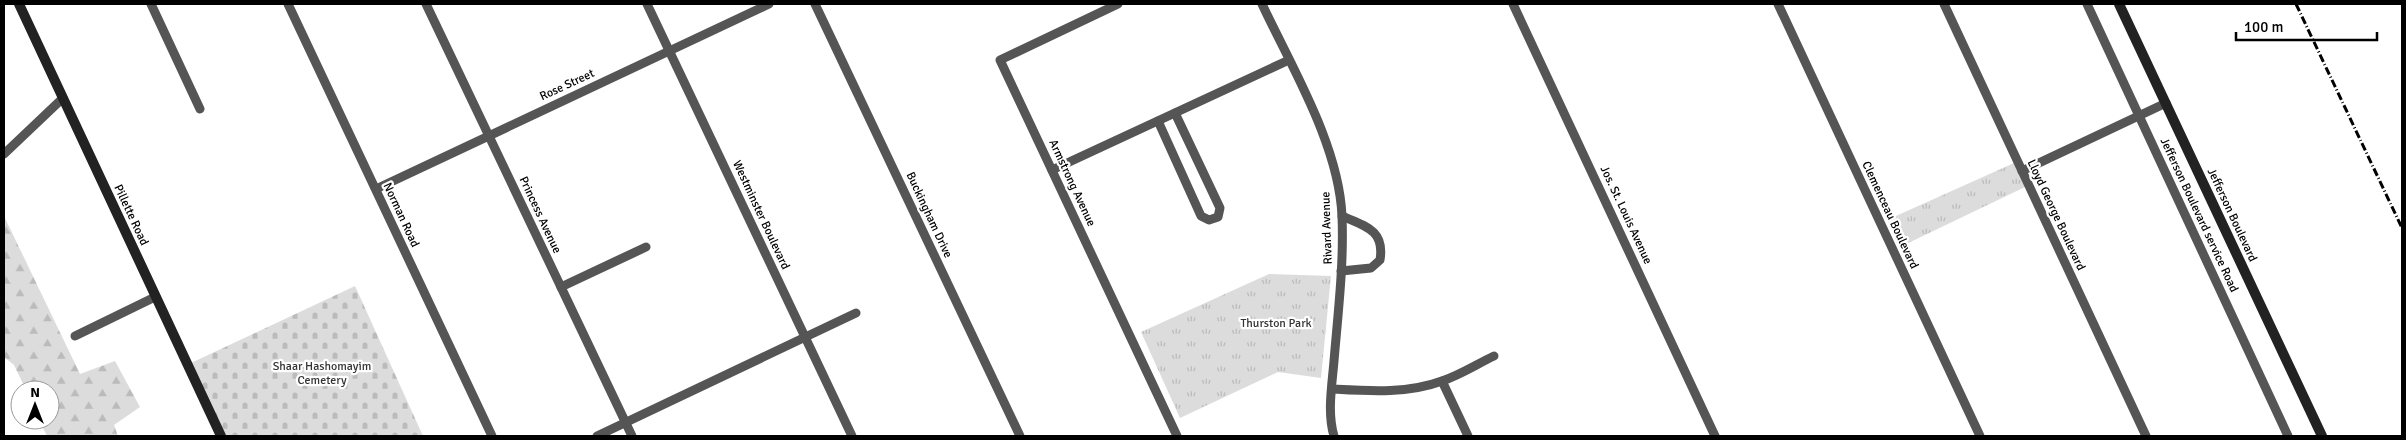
<svg xmlns="http://www.w3.org/2000/svg" width="2406" height="440" font-family="Signika,sans-serif">
<defs>
<pattern id="grass-tufts" width="24" height="20" patternUnits="userSpaceOnUse" patternTransform="scale(1.25)"><rect width="24" height="20" fill="#dcdcdc"/><path d="M3 7l-1-3M5 7V3M7 7l1-3M15 17l-1-3M17 17v-4M19 17l1-3" fill="none" stroke="#bbb"/></pattern>
<pattern id="forest-firs" width="22" height="20" patternUnits="userSpaceOnUse" patternTransform="scale(1.25)"><rect width="22" height="20" fill="#dcdcdc"/><path d="M5 1l3.5 6h-7zM16 11l3.5 6h-7z" fill="#bbb"/></pattern>
<pattern id="cemetery-stones" width="16" height="16" patternUnits="userSpaceOnUse" patternTransform="scale(1.25)"><rect width="16" height="16" fill="#dcdcdc"/><path d="M2 7V4a2 2 0 0 1 4 0v3zM10 15v-3a2 2 0 0 1 4 0v3z" fill="#bbb"/></pattern>
</defs>
<rect width="100%" height="100%" fill="#fff"/>
<!-- grass -->
<g fill="url(#grass-tufts)">
<polygon points="2014,163 2025,187 1900,247 1887,220"/>
<polygon points="1269,274 1331,276 1321,378 1278,372 1180,418 1141,332"/>
</g>
<!-- forest -->
<polygon fill="url(#forest-firs)" points="4,216 80,374 115,361 140,407 114,425 118,436 47,436 39,420 50,420 50,390 26,390 14,365 4,357"/>
<!-- cemetery -->
<polygon fill="url(#cemetery-stones)" points="355,286 423,436 226,436 191,363"/>
<g fill="none" stroke-linecap="round" stroke-linejoin="round">
<!-- street -->
<g stroke="#555" stroke-width="9">
<polyline points="151,4 200,109"/>
<polyline points="288,4 492,436"/>
<polyline points="426,4 632,436"/>
<polyline points="647,4 852,436"/>
<polyline points="815,4 1020,436"/>
<polyline points="1118,4 1000,60 1177,436"/>
<path d="M1262,4C1292,68 1339,145 1342,216C1344,264 1338,313 1334,361C1332,385 1327,413 1334,436"/>
<polyline points="1513,4 1715,436"/>
<polyline points="1778,4 1980,436"/>
<polyline points="1944,4 2146,436"/>
<polyline points="2087,4 2288,436"/>
<polyline points="1158,121 1201,216 1209,220 1218,217 1220,208 1175,113"/>
<polyline points="4,154 63,98"/>
<polyline points="1052,170 1289,60"/>
<polyline points="2022,171 2166,103"/>
<polyline points="376,189 769,4"/>
<path d="M1341,271L1371,268L1380,260C1385,230 1365,226 1342,216"/>
<polyline points="561,287 646,247"/>
<polyline points="75,336 155,297"/>
<polyline points="1442,381 1468,436"/>
<path d="M1332,389C1368,391 1407,394 1442,381C1460,375 1477,364 1494,356"/>
<polyline points="597,436 856,313"/>
</g>
<!-- secondary -->
<g stroke="#222" stroke-width="10">
<polyline points="19,4 221,436"/>
<polyline points="2119,4 2322,436"/>
</g>
<!-- rail -->
<polyline stroke="#000" stroke-width="3" stroke-dasharray="8 2.5 1 2.5" stroke-linecap="butt" points="2296,4 2402,228"/>
</g>
<g text-anchor="middle" dominant-baseline="central" stroke-width="4.5" stroke-linejoin="round" paint-order="stroke">
<!-- street labels -->
<g font-size="12" fill="#000" stroke="#fff">
<text transform="translate(567 85) rotate(-25)">Rose Street</text>
<text transform="translate(1072 183) rotate(65)">Armstrong Avenue</text>
<text transform="translate(131 215) rotate(65)">Pillette Road</text>
<text transform="translate(401 215) rotate(65)">Norman Road</text>
<text transform="translate(540 215) rotate(65)">Princess Avenue</text>
<text transform="translate(761 215) rotate(65)">Westminster Boulevard</text>
<text transform="translate(929 215) rotate(65)">Buckingham Drive</text>
<text transform="translate(1626 215) rotate(65)">Jos. St. Louis Avenue</text>
<text transform="translate(1890 215) rotate(65)">Clemenceau Boulevard</text>
<text transform="translate(2056 215) rotate(65)">Lloyd George Boulevard</text>
<text transform="translate(2199 215) rotate(65)">Jefferson Boulevard service Road</text>
<text transform="translate(2232 215) rotate(65)">Jefferson Boulevard</text>
<text transform="translate(1327 228) rotate(-92)">Rivard Avenue</text>
</g>
<!-- park labels -->
<g font-size="12" fill="#333" stroke="#fff">
<text x="1276" y="323">Thurston Park</text>
<text x="322" y="366">Shaar Hashomayim<tspan x="322" dy="14">Cemetery</tspan></text>
</g>
</g>
<!-- border -->
<rect width="2406" height="440" fill="none" stroke="#000000" stroke-width="10"/>
<!-- north arrow -->
<g transform="translate(35 405)"><circle r="24" fill="#ffffff" stroke="#999999"/>
<path d="M0-4L9 19L0 12L-9 19Z" fill="#000000"/>
<text y="-8" font-size="14" font-weight="bold" text-anchor="middle" fill="#000000">N</text>
</g>
<!-- scale -->
<path d="M2236 32v8h141v-8" fill="none" stroke="#000000" stroke-width="2.5"/>
<text x="2244" y="32" font-size="15" fill="#000000" stroke="#ffffff" stroke-width="4" paint-order="stroke">100 m</text>
</svg>
